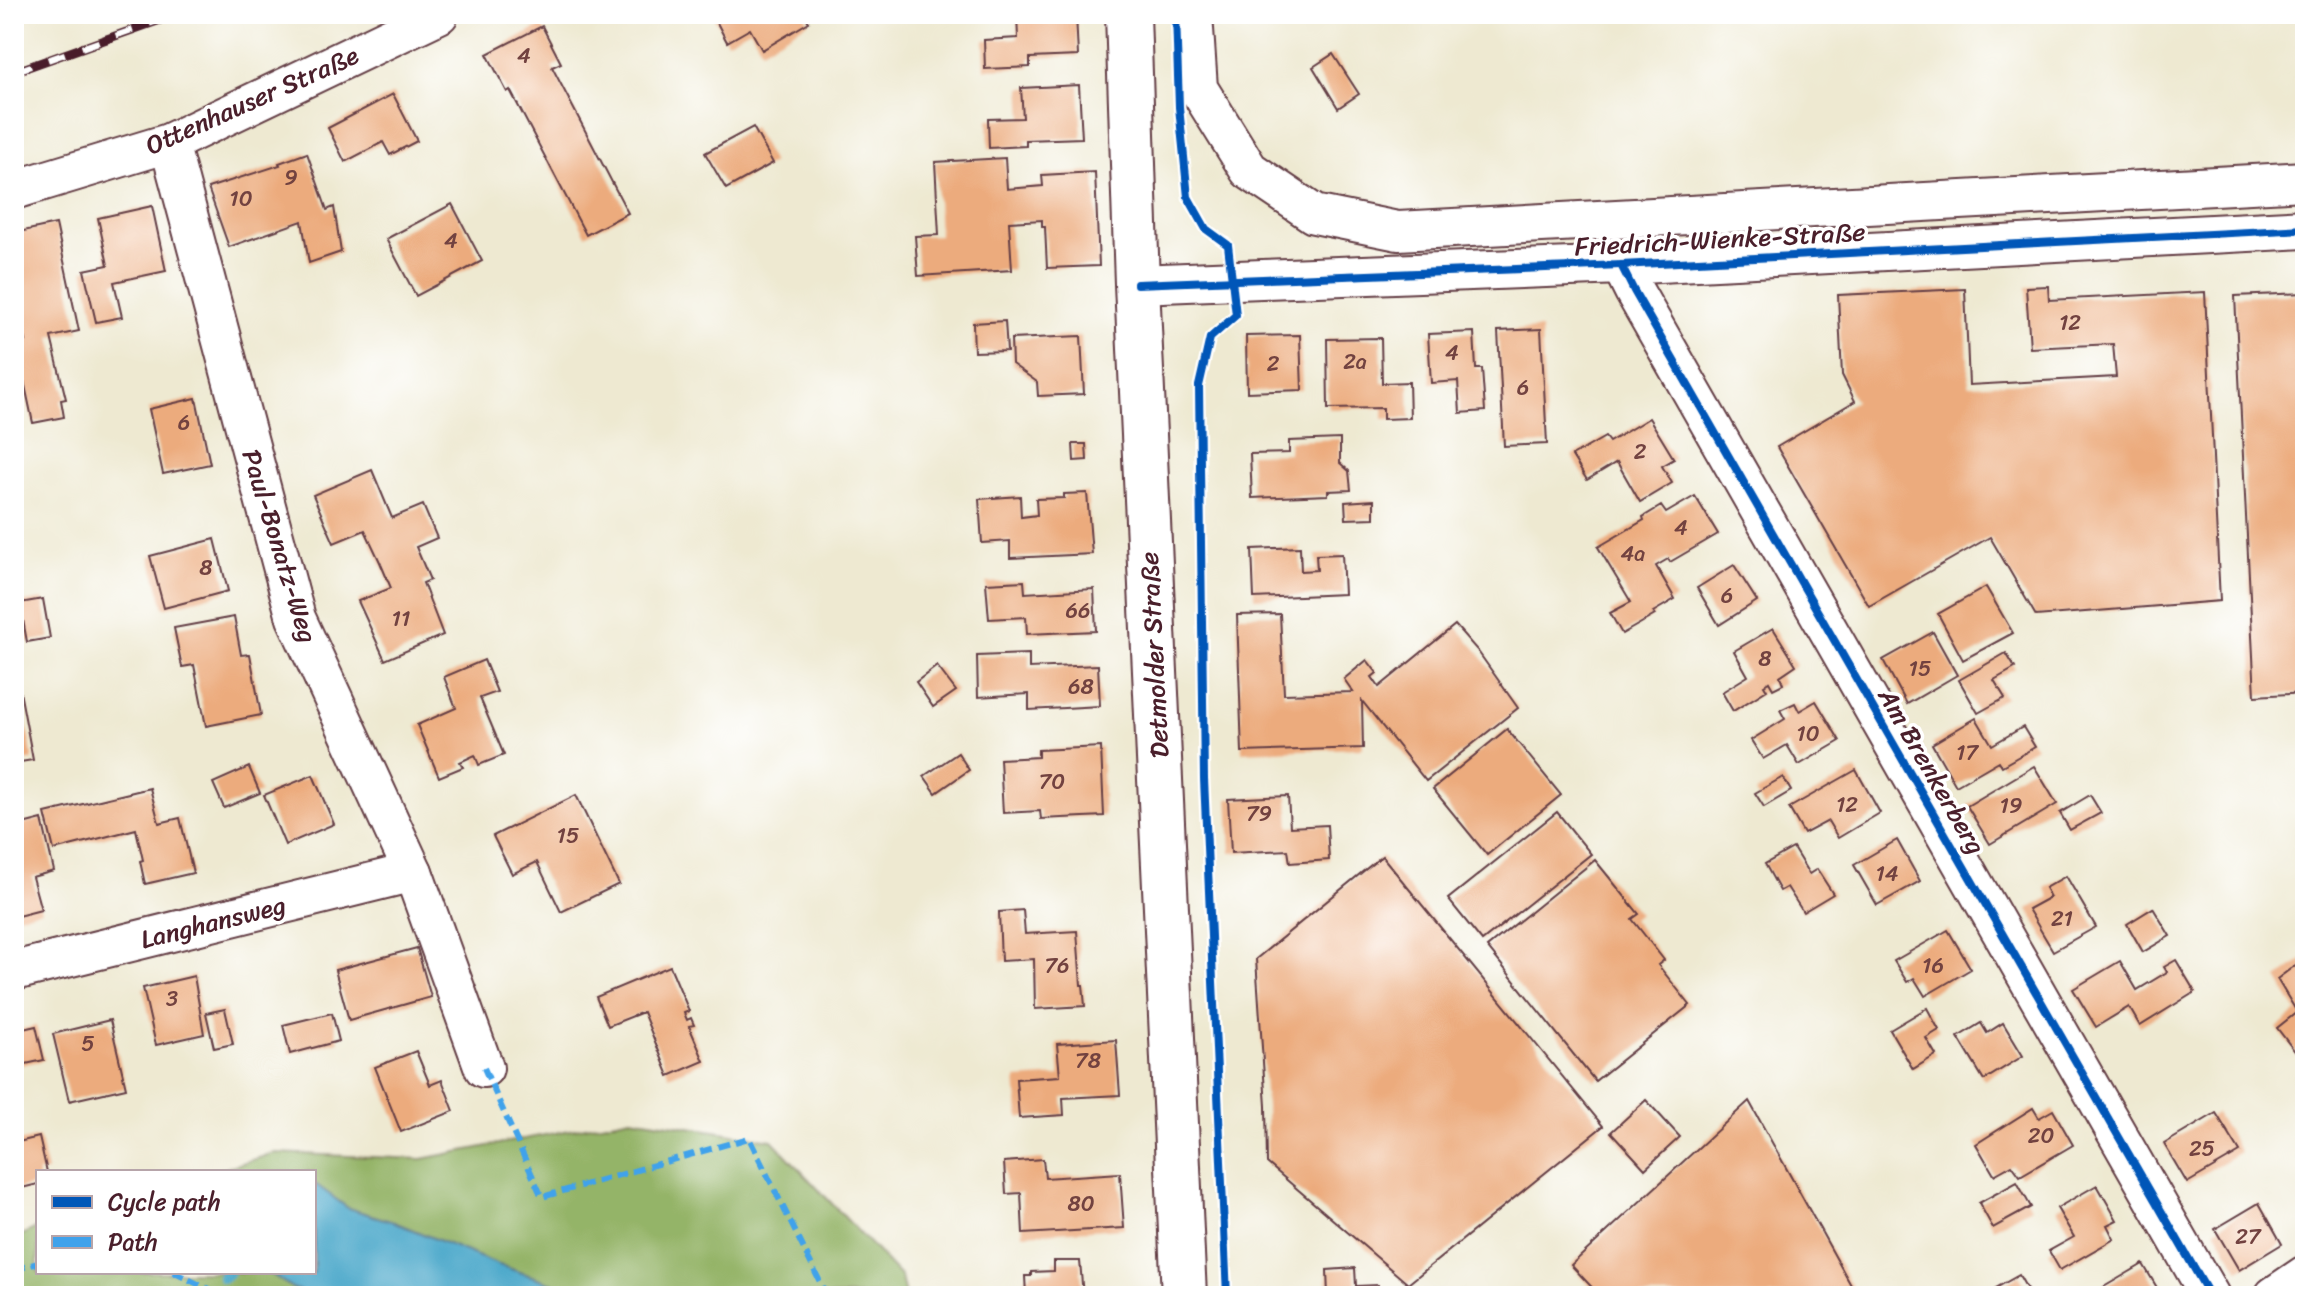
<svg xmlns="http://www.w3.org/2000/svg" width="2319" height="1310" font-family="Sriracha,sans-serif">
<rect width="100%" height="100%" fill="#fff"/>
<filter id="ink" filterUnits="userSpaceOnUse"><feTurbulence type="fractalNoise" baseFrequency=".0125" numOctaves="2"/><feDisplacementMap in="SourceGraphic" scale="16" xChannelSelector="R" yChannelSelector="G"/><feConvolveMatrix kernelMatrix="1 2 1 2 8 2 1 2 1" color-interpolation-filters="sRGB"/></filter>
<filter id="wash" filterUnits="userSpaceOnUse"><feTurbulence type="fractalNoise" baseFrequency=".006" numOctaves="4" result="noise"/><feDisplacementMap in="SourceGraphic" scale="32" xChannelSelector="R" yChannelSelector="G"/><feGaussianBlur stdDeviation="1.8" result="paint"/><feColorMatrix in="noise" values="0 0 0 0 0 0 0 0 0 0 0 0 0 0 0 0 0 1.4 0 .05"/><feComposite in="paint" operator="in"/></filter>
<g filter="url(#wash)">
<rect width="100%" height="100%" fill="#eee9d1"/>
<!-- forest -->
<polygon fill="#94b467" stroke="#6f6a49" stroke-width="2" points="631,1118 772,1140 901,1277 905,1296 14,1296 14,1239 38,1227 38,1272 314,1272 314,1172 212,1172 275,1153 422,1159"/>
<!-- water -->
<polygon fill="#4ba8ca" stroke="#4a647a" stroke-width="2" points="314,1183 348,1208 394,1222 499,1265 582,1293 599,1296 312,1296 292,1288 268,1272 314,1272"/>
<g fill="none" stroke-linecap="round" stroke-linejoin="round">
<!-- stream -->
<polyline stroke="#4ba8ca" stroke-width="12" points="223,1277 228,1272"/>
</g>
<g id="blocks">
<!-- building -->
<g fill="#ecab7d">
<polygon points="709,14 804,14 809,22 762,50 750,29 727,42 714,17 711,17"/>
<polygon points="1017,14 1076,14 1078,56 1030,58 1030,67 985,69 984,40 1018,38"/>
<polygon points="542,26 561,63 552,67 628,213 586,235 510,90 507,92 487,54"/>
<polygon points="1333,54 1359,94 1338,108 1313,67"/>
<polygon points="1079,85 1082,138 1026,140 1026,146 989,148 988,119 1023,118 1021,88"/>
<polygon points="393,94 417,141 390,155 383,142 345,162 328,128"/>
<polygon points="753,127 773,163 726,189 705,153"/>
<polygon points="307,153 327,210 334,207 341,252 309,263 302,221 229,247 208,188 280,165 279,163"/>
<polygon points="1005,158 1007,189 1043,186 1042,175 1095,172 1099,266 1047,268 1045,227 1042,227 1042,220 1009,222 1012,270 918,276 915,236 939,235 935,162"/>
<polygon points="452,204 482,261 416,296 386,239"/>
<polygon points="152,206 166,271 114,282 122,317 96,322 84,270 108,265 98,218"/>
<polygon points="56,224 79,331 51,337 66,399 61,400 64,417 33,423 16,343 26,341 14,289 14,233"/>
<polygon points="2048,286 2049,300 2205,292 2220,601 2036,616 1990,537 1869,606 1777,447 1855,401 1842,375 1838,295 1965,289 1969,385 2116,377 2113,344 2030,348 2026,287"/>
<polygon points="2305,293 2305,693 2255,696 2235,296"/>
<polygon points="1005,321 1007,351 974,352 973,323"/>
<polygon points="1541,329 1547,444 1504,446 1498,331"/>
<polygon points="1474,332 1476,369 1482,369 1485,411 1460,413 1458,381 1431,383 1428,334"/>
<polygon points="1300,335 1302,390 1247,392 1246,336"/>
<polygon points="1081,336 1084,394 1038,396 1037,382 1012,364 1011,339"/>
<polygon points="1381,338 1382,383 1409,382 1410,418 1383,419 1383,408 1328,409 1327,339"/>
<polygon points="196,398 210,464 163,474 149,409"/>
<polygon points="1649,418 1674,459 1662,466 1672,483 1640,502 1617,462 1587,480 1572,456 1605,437 1609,442"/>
<polygon points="1340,439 1340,463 1349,471 1351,490 1328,491 1328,495 1252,498 1250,454 1289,453 1289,441"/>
<polygon points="1073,444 1086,444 1087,460 1074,461"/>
<polygon points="372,470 392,518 423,505 437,538 416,547 430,580 423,583 443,635 385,660 358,601 391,588 380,562 365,530 334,543 313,495"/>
<polygon points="1087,493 1092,554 1010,558 1010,541 982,543 979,499 1020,496 1021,517 1037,515 1036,499 1064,498 1064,494"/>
<polygon points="1695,496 1718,534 1670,562 1668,559 1656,566 1675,599 1653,612 1655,615 1622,634 1610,613 1631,602 1598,547 1644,520 1643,517 1661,506 1666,513"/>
<polygon points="1374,500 1374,518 1346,519 1345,502"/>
<polygon points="215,539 228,591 164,608 150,556"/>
<polygon points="1300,547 1301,571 1317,570 1316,555 1342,554 1344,594 1254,598 1252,549"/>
<polygon points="1734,565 1757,601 1719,625 1697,588"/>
<polygon points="1024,581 1025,593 1094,589 1096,631 1027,634 1026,617 989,619 986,583"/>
<polygon points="1986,587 2013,633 1963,660 1938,614"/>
<polygon points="43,599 50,638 27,642 20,603"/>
<polygon points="1280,614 1284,694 1353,692 1344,679 1367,660 1377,673 1372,677 1379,687 1455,625 1477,650 1518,708 1426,781 1362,701 1363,748 1242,752 1237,615"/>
<polygon points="234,617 241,655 250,654 261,715 206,726 194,665 182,667 174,628"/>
<polygon points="1773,628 1796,665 1780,676 1783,684 1773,689 1769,682 1764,685 1767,690 1733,711 1722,692 1748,676 1734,651"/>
<polygon points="1933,632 1957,675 1907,704 1883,660"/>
<polygon points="2006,653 2015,668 1994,680 2005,698 1978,713 1959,680"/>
<polygon points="1029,654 1029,668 1098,665 1100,706 1029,710 1029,694 978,697 977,656"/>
<polygon points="14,660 33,760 14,763"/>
<polygon points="484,660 497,692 480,698 504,755 479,765 475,755 460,762 463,767 439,777 417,725 456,708 444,677"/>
<polygon points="937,666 956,691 933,707 916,682"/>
<polygon points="1816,701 1840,741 1799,765 1787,745 1763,759 1751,740 1785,719 1780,710 1795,703 1799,711"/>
<polygon points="1976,718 1992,745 2023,727 2035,747 2002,766 1999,761 1956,786 1932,744"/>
<polygon points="1507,729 1561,795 1487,855 1433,789"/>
<polygon points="1101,747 1104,816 1041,819 1040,811 1003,813 1000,759 1038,757 1038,750"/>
<polygon points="958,753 969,770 936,793 924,776"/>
<polygon points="2034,766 2057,804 1990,844 1967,806"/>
<polygon points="249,767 260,793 224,808 213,783"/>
<polygon points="1856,770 1880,813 1838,838 1828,821 1804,834 1789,808"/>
<polygon points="313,775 334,824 285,845 264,795"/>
<polygon points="1783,777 1791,791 1764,807 1755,793"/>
<polygon points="150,788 159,823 180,818 193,873 145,884 140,861 143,860 136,829 54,850 45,813"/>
<polygon points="576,795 619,884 561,912 537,862 512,874 493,836"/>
<polygon points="2090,795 2101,813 2070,830 2060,813"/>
<polygon points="1288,796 1290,827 1327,825 1329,860 1290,863 1288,850 1231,853 1228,799"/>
<polygon points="1557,812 1591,854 1482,941 1448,899"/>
<polygon points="42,819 54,871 32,877 41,910 14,917 14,848 20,847 15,826"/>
<polygon points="1897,840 1920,881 1877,905 1854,865"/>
<polygon points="1793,848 1809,874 1817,869 1833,894 1803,912 1787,887 1780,891 1765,864"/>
<polygon points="1382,856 1603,1126 1408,1284 1267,1163 1266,1106 1256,959"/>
<polygon points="1595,860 1639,914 1632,919 1664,960 1658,965 1690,1005 1595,1081 1487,947"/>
<polygon points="2066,876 2096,927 2053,951 2028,909 2050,897 2045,888"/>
<polygon points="2153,908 2170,936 2143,952 2127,924"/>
<polygon points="1023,910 1025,934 1077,931 1081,985 1083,985 1085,1006 1035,1009 1034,959 1001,961 999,912"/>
<polygon points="1948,930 1971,969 1925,996 1914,978 1907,982 1894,961"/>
<polygon points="417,948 431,997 349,1020 335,970"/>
<polygon points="2305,958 2305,1047 2297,1054 2277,1028 2297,1012 2277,979"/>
<polygon points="2176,960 2195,992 2140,1026 2129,1007 2096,1027 2073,989 2120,961 2137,990 2167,972 2164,967"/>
<polygon points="670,966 689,1011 684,1013 687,1020 691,1018 694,1025 689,1026 704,1061 669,1076 643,1012 608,1026 596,997"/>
<polygon points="194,976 204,1034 156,1045 143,988"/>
<polygon points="1927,1008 1939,1030 1926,1038 1936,1055 1913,1069 1890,1030"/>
<polygon points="225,1009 233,1044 214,1048 206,1013"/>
<polygon points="332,1013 339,1041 290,1054 283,1025"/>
<polygon points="110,1020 126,1088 69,1101 53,1034"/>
<polygon points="1981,1023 1987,1033 2003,1023 2023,1056 1984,1080 1958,1037"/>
<polygon points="36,1026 44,1060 21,1065 14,1031"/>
<polygon points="1116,1040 1120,1095 1063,1098 1064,1115 1019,1118 1016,1079 1060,1076 1057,1044"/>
<polygon points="416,1051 430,1085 442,1080 454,1111 401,1132 375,1067"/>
<polygon points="1646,1100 1680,1137 1645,1169 1611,1132"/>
<polygon points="1749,1101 1857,1296 1600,1296 1571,1265"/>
<polygon points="2033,1108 2039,1118 2053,1110 2073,1145 2020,1176 2012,1165 1994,1175 1976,1144"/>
<polygon points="2216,1113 2240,1152 2187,1183 2164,1144"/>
<polygon points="39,1137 47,1172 38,1172 38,1184 14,1190 14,1143"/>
<polygon points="1043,1159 1045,1178 1120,1173 1124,1228 1023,1234 1021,1193 1006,1194 1004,1162"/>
<polygon points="2017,1182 2031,1207 1993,1228 1979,1203"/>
<polygon points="2097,1185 2117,1220 2107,1225 2114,1239 2060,1270 2049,1251 2074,1237 2057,1208"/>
<polygon points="2259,1203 2282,1244 2239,1270 2215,1229"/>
<polygon points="1054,1261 1080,1261 1083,1296 1026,1295 1025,1276 1031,1276 1031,1272 1054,1271"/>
<polygon points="2143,1264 2162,1296 2100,1296 2097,1291"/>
<polygon points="1355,1268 1356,1286 1378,1285 1379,1296 1328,1296 1327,1270"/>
<polygon points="2019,1275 2031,1296 1991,1296 1989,1292"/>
</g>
</g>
</g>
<g filter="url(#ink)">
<use href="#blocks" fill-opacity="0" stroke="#633d44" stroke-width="2"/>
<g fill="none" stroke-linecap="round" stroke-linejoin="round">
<defs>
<g id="minor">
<polyline points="1193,14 1198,88 1249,170 1314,214 1398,231 2305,181"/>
<polyline points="169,143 296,618 413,872 484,1068"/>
<polyline points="14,190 169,143 439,14"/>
<polyline points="1621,265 1634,291 2210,1296"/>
<polyline points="1137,284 1621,265 2305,229"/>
<polyline points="14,971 413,872"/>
<polyline points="2274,1296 2305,1275"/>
</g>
<polyline id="major" points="1128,14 1137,284 1184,1296"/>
</defs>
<!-- minor casing -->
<use href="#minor" stroke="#633d44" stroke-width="42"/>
<!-- major casing -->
<use href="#major" stroke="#633d44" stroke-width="48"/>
<!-- minor -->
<use href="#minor" stroke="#fff" stroke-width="38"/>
<!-- major -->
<use href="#major" stroke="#fff" stroke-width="44"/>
<defs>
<polyline id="rail" points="14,72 177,14"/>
</defs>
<!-- rail casing -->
<use href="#rail" stroke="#4a1f2b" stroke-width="9"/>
<!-- rail -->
<use href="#rail" stroke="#fff" stroke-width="6" stroke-dasharray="18" stroke-linecap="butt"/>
<!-- quiet -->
<g stroke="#40a2eb" stroke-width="6" stroke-dasharray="12 6" stroke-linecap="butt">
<polyline points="484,1068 542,1197 749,1138 827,1296"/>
<polyline points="14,1270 38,1263"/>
<polyline points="173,1272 223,1296"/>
</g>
<defs>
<g id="cycleway">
<polyline points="1176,14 1179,107 1188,197 1206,229 1228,245 1236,315 1210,338 1199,386 1204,779 1227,1296"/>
<polyline points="1621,265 1634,291 2210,1296"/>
<polyline points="1137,284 1621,265 2305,229"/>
</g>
</defs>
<!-- cycleway casing -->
<use href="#cycleway" stroke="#fff" stroke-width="13"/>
<!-- cycleway -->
<use href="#cycleway" stroke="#0057b8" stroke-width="8"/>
</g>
</g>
<g text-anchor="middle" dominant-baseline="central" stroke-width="7" stroke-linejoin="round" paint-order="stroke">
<!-- number labels -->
<g font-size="22" fill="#724240">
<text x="524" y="55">4</text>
<text x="291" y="177">9</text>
<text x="241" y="198">10</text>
<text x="451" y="240">4</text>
<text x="2070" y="322">12</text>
<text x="1452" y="352">4</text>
<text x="1355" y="361">2a</text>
<text x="1273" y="363">2</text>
<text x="1523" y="387">6</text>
<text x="184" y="422">6</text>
<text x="1640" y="451">2</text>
<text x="1681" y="527">4</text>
<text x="1633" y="553">4a</text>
<text x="206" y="567">8</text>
<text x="1727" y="595">6</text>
<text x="1078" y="610">66</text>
<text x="401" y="618">11</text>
<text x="1765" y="658">8</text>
<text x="1920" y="668">15</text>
<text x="1081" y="686">68</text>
<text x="1808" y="733">10</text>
<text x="1967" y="752">17</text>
<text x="1052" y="781">70</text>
<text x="1847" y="804">12</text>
<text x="2011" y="805">19</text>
<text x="1259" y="813">79</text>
<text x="568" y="835">15</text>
<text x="1887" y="873">14</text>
<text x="2062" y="918">21</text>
<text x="1057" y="965">76</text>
<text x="1933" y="965">16</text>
<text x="172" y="998">3</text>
<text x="88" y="1043">5</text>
<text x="1088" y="1060">78</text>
<text x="2041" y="1135">20</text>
<text x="2202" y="1148">25</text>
<text x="1081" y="1203">80</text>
<text x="2248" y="1236">27</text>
</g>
<!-- street labels -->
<g font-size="26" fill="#4a1f2b" stroke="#fff">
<text transform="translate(252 100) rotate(-24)">Ottenhauser Straße</text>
<text transform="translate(1720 239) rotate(-3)">Friedrich-Wienke-Straße</text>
<text transform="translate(280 546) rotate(73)">Paul-Bonatz-Weg</text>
<text transform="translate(1154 655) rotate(-93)">Detmolder Straße</text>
<text transform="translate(1932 771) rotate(60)">Am Brenkerberg</text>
<text transform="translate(213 922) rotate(-14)">Langhansweg</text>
</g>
</g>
<!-- margin -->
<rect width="2319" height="1310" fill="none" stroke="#fff" stroke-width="48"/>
<!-- legend -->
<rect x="36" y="1170" width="280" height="104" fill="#ffffff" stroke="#b7a5aa" stroke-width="2"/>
<rect x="52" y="1196" width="40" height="12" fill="#0057b8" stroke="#b7a5aa" stroke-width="2"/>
<text x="108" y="1210" font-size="24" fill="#4a1f2b">Cycle path</text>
<rect x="52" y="1236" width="40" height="12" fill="#40a2eb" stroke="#b7a5aa" stroke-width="2"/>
<text x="108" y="1250" font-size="24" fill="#4a1f2b">Path</text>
</svg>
